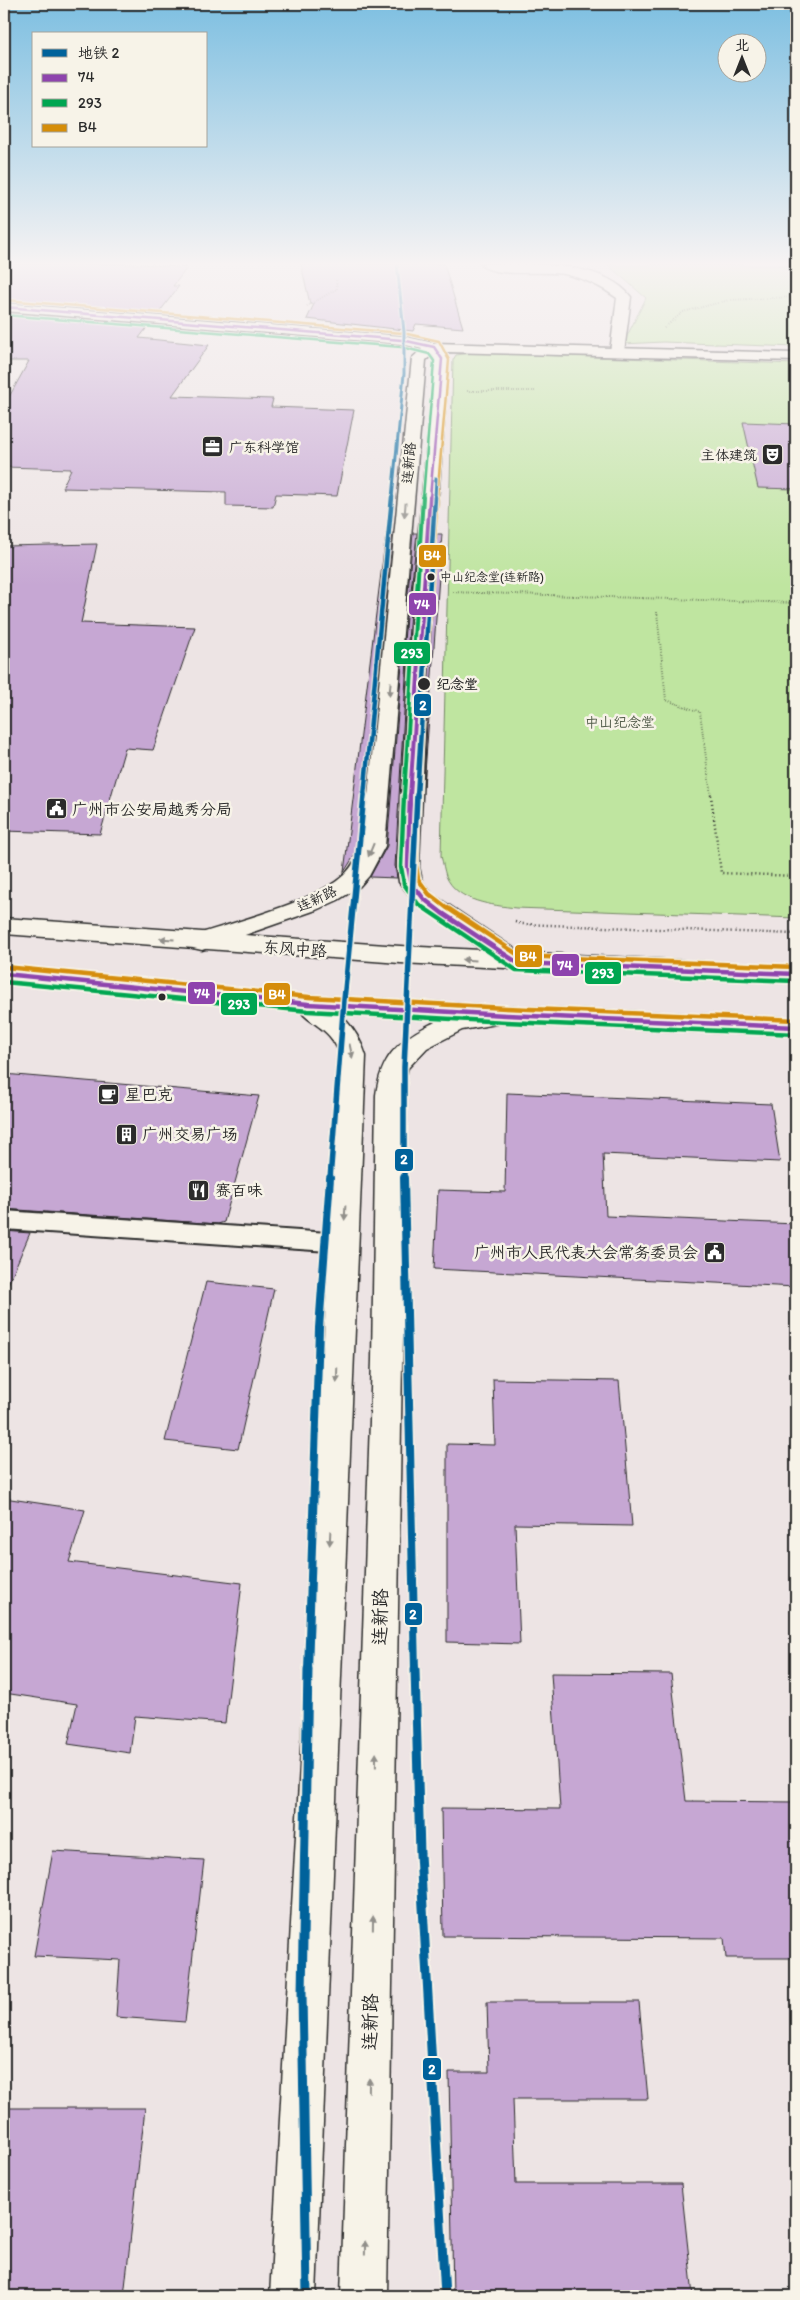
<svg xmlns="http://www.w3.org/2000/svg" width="800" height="2300" font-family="Itim,'LXGW WenKai TC',sans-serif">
<rect width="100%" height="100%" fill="#ede4e4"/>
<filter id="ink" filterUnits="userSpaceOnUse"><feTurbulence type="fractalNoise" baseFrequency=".02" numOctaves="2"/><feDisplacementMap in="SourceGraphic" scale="10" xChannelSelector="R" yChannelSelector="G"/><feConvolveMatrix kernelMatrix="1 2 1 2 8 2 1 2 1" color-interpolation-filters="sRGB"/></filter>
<g filter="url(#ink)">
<!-- green -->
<g fill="#bfe5a0" stroke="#758866">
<polygon points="608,265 796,265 796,347 663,342 623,344 646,298"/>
<path d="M474,353L796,364V918L516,908C492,905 457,902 446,876C444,870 443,863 441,856L453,360L456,355Z"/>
</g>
<!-- building -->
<g fill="#c6a7d3" stroke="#2b2b2b">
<polygon points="4,264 142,264 187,268 173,286 179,286 158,314 4,301"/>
<polygon points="301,264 444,264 463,328 416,324 413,331 307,319 314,304 310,304"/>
<polygon points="4,313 149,325 139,338 209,345 172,396 273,399 271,407 354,410 337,496 276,494 273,507 226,506 226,492 62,488 71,469 4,467 4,406 29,361 4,361"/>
<polygon points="743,422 796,424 796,489 758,488"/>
<polygon points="386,533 393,533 361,845 344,872"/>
<polygon points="413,533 417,533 411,591 395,866 397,878 370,877 387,846"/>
<polygon points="437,534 442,534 424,787 433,591"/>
<polygon points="97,544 81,623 195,627 153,750 125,748 100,834 4,831 4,546"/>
<polygon points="4,1074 259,1096 224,1222 218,1224 4,1209"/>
<polygon points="507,1093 771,1104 780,1162 603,1154 606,1216 796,1224 796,1287 434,1269 438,1190 505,1192"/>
<polygon points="4,1231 30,1233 4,1294"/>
<polygon points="206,1282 274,1289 238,1449 165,1441"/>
<polygon points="493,1379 619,1381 632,1526 515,1524 520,1644 447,1642 447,1444 495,1445"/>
<polygon points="4,1498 85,1510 69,1562 242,1583 225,1723 135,1716 130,1753 68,1744 77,1704 4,1693"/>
<polygon points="551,1673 671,1674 686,1801 796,1802 796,1958 726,1958 724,1938 443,1936 441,1808 560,1809"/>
<polygon points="53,1851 204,1860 185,2022 116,2017 120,1960 34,1956"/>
<polygon points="487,2002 639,2002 648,2099 513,2099 516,2184 681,2184 693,2296 453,2296 449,2072 489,2072"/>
<polygon points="4,2108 145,2108 124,2296 4,2296"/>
</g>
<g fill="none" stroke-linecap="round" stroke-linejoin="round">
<defs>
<polygon id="lane" points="4,1211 343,1234 351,1237 354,1243 351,1249 343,1252 4,1229"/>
<path id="street" d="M480,264C521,264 603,259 631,297L624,352L617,356L610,352L617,298C602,287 586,279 568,275C548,269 494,279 480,264Z"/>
<g id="secondary">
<path d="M4,303L402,336L434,343L796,353V361L444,352L449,359L431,591L419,866L422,881L432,894L527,957L530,963L527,969L518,971L509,969L416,904L399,882L397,866L413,591L435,359L432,355L426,360L385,846L369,876L359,887L338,900L316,910L202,950L193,948L190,942L193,936C231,923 317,901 344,875C353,867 357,856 363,846L412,358L422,349L402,344L4,311Z"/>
<path d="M308,995C335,1003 358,1029 366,1056L316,2296H270L340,1056C331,1025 308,1026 295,1004L299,998Z"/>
<path d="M499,1007L508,1010L512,1016L508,1022L462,1030L427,1048L408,1068L402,1095V1360L387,2296H341L372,1360L376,1095C381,1058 396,1042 429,1025C438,1021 447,1015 457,1013C471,1010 485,1009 499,1007Z"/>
</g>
<g id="highway">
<polygon points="4,918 400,946 796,966 796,982 400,963 4,934"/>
<polygon points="4,966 308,995 506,1006 796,1018 796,1036 506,1024 308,1013 4,982"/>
</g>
</defs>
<!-- lane casing -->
<use href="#lane" stroke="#2b2b2b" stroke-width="4"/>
<!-- street casing -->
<use href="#street" stroke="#2b2b2b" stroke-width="3"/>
<!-- secondary casing -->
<use href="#secondary" stroke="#2b2b2b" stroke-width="3"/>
<!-- highway casing -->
<use href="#highway" stroke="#2b2b2b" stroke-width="3"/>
<!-- path-far1 -->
<g stroke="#2b2b2b" stroke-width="2" stroke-dasharray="0.5 2" stroke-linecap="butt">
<polyline points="776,264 796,273"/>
<polyline points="307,306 337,289 336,279"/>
<polyline points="664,328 683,312 729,300 796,297"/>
<polyline points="467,391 537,391"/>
<polyline points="451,592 796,603"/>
<polyline points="657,612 666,700 700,712 711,796"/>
</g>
<!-- path -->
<g stroke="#2b2b2b" stroke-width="2.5" stroke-dasharray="1 3" stroke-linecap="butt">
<polyline points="711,795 721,873 796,876"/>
<polyline points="515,922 522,924 796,934"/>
</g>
<!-- lane -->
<use href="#lane" fill="#f7f3e8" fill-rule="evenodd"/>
<!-- street -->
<use href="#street" fill="#f7f3e8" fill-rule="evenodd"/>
<!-- secondary -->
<use href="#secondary" fill="#f7f3e8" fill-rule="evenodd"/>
<!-- highway -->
<use href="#highway" fill="#f7f3e8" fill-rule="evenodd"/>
<defs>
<polyline id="bus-1-far2" points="4,307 402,340 434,347 442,359 430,498"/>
<polyline id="bus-1-far1" points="410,796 430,497"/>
<g id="bus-1">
<polyline points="410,795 408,866 411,882 424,899 442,913 518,963 796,974"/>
<polyline points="4,974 308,1004 506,1015 796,1027"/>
</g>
<polyline id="bus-2-far2" points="4,315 401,347 429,354 434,361 423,498"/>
<polyline id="bus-2-far1" points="404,796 423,497"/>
<g id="bus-2">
<polyline points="404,795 401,867 404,884 418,904 516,970 796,981"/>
<polyline points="4,982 308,1011 506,1022 796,1034"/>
</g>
<polyline id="bus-3-far2" points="5,300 403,333 439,341 449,360 437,498"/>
<polyline id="bus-3-far1" points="418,796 437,497"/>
<g id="bus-3">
<polyline points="418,795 416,865 418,879 429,894 446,907 520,956 796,967"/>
<polyline points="5,967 309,997 506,1008 796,1020"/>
</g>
</defs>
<!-- bus-1-far2 casing -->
<use href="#bus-1-far2" stroke="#f7f3e8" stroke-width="4.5"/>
<!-- bus-1-far1 casing -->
<use href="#bus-1-far1" stroke="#f7f3e8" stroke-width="6"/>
<!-- bus-1 casing -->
<use href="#bus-1" stroke="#f7f3e8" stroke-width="8"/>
<!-- bus-2-far2 casing -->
<use href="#bus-2-far2" stroke="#f7f3e8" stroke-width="4.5"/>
<!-- bus-2-far1 casing -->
<use href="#bus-2-far1" stroke="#f7f3e8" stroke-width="6"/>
<!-- bus-2 casing -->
<use href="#bus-2" stroke="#f7f3e8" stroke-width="8"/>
<!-- bus-3-far2 casing -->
<use href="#bus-3-far2" stroke="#f7f3e8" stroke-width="4.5"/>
<!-- bus-3-far1 casing -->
<use href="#bus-3-far1" stroke="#f7f3e8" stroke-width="6"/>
<!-- bus-3 casing -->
<use href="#bus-3" stroke="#f7f3e8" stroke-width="8"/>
<!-- bus-1-far2 -->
<use href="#bus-1-far2" stroke="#8e44ad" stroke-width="2.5"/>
<!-- bus-1-far1 -->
<use href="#bus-1-far1" stroke="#8e44ad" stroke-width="4"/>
<!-- bus-1 -->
<use href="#bus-1" stroke="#8e44ad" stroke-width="4.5"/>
<!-- bus-2-far2 -->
<use href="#bus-2-far2" stroke="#00a651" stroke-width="2.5"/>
<!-- bus-2-far1 -->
<use href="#bus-2-far1" stroke="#00a651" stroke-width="4"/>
<!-- bus-2 -->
<use href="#bus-2" stroke="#00a651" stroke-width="4.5"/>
<!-- bus-3-far2 -->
<use href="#bus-3-far2" stroke="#d58d09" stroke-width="2.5"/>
<!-- bus-3-far1 -->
<use href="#bus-3-far1" stroke="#d58d09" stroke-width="4"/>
<!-- bus-3 -->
<use href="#bus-3" stroke="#d58d09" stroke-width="4.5"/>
<defs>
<g id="metro-1-far4">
<polyline points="392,498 404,374 404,332 397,264"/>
<polyline points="435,498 436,478"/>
</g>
<g id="metro-1-far3">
<polyline points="364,796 392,497"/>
<polyline points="417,796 435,497"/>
</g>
<g id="metro-1-far2">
<polyline points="330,1179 344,1000 364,795"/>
<polyline points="404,1179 404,1067 417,795"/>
</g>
<g id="metro-1-far1">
<polyline points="404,1178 415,1671"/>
<polyline points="308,1671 319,1328 330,1178"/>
</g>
<g id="metro-1">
<polyline points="415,1669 420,1854 445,2296"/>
<polyline points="307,2296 302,1993 308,1669"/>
</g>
</defs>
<!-- metro-1-far4 casing -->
<use href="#metro-1-far4" stroke="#f7f3e8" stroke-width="5"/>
<!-- metro-1-far3 casing -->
<use href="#metro-1-far3" stroke="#f7f3e8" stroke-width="7"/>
<!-- metro-1-far2 casing -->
<use href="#metro-1-far2" stroke="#f7f3e8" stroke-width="9"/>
<!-- metro-1-far1 casing -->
<use href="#metro-1-far1" stroke="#f7f3e8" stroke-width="11"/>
<!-- metro-1 casing -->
<use href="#metro-1" stroke="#f7f3e8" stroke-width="13"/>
<!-- metro-1-far4 -->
<use href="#metro-1-far4" stroke="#00629b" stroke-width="3"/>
<!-- metro-1-far3 -->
<use href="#metro-1-far3" stroke="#00629b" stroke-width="4.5"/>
<!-- metro-1-far2 -->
<use href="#metro-1-far2" stroke="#00629b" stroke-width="5.5"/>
<!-- metro-1-far1 -->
<use href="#metro-1-far1" stroke="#00629b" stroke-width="8"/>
<!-- metro-1 -->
<use href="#metro-1" stroke="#00629b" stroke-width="9"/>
</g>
<!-- one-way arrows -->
<defs><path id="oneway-solid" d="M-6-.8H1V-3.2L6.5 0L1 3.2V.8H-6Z" transform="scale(1.25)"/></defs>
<g fill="#918f8a">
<use href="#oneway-solid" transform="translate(405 510) rotate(95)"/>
<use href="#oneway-solid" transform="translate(390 689) rotate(95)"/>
<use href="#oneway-solid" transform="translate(371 850) rotate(112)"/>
<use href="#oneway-solid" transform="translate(167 939) rotate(-176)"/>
<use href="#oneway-solid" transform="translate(469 960) rotate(-176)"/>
<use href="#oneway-solid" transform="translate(351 1051) rotate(78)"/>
<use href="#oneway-solid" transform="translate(345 1213) rotate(93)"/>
<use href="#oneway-solid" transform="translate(337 1375) rotate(92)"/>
<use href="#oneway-solid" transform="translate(330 1538) rotate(93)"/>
<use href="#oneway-solid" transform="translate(376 1760) rotate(-89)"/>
<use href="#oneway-solid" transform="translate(373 1923) rotate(-89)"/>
<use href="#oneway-solid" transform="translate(369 2085) rotate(-89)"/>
<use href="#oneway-solid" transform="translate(365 2248) rotate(-89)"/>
</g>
</g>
<!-- sky -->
<linearGradient id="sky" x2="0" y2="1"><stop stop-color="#7dbfe1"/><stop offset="0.45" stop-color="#f7f3f3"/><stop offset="1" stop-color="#f7f3f3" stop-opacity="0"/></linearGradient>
<rect width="800" height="586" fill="url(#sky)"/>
<!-- icons -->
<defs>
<symbol id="office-square" viewBox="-11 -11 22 22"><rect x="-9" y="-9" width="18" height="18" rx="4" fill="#2b2b2b" stroke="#f7f3e8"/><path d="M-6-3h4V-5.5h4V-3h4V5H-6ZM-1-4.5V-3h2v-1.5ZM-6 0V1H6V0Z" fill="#fff"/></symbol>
<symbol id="theatre-square" viewBox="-11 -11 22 22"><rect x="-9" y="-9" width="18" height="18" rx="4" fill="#2b2b2b" stroke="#f7f3e8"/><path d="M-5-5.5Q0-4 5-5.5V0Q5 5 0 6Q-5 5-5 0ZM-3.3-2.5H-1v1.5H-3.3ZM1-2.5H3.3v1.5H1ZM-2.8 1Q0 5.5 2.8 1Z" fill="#fff"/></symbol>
<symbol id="civic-square" viewBox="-11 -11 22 22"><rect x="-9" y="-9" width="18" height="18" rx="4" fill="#2b2b2b" stroke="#f7f3e8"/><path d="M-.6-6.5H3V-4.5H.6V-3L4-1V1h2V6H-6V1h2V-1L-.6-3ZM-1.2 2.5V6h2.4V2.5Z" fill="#fff"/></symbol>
<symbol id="cafe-square" viewBox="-11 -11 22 22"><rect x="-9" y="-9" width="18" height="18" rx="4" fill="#2b2b2b" stroke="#f7f3e8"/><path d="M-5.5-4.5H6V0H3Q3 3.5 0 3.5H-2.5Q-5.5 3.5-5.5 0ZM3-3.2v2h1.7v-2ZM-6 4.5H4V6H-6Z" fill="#fff"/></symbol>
<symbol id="building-square" viewBox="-11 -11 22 22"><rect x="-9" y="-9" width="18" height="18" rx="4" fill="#2b2b2b" stroke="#f7f3e8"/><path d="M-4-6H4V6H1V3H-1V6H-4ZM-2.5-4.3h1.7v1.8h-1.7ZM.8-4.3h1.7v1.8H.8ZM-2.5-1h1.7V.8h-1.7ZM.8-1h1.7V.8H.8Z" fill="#fff"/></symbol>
<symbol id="restaurant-square" viewBox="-11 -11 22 22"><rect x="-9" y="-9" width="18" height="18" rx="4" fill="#2b2b2b" stroke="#f7f3e8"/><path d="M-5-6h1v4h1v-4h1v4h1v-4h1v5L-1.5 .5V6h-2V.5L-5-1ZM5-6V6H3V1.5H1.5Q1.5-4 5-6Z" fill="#fff"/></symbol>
</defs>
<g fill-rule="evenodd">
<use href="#office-square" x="200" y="434" width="25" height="25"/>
<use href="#theatre-square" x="760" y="442" width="25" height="25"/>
<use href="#civic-square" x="44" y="796" width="25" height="25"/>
<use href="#cafe-square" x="96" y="1082" width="25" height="25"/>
<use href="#building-square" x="114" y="1122" width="25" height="25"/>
<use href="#restaurant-square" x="186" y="1178" width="25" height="25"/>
<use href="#civic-square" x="702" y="1240" width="25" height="25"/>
</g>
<!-- markers -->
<g fill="#2b2b2b" stroke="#f7f3e8" stroke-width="2">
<circle cx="431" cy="577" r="4.5"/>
<circle cx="424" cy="684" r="7"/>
<circle cx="162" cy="997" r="4.5"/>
</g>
<g text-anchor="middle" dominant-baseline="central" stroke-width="5" stroke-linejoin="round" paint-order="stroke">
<!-- far-bus labels -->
<g font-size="12" fill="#2b2b2b" stroke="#f7f3e8" text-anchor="start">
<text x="440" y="577">中山纪念堂(连新路)</text>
</g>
<!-- far-poi labels -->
<g font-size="14" fill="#2b2b2b" stroke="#f7f3e8" text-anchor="start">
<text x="229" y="447">广东科学馆</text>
<text x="757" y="455" text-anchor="end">主体建筑</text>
</g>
<!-- far-street labels -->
<g font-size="14" fill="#2b2b2b" stroke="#f7f3e8">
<text transform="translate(409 463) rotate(-85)">连新路</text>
<text transform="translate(317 899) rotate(-25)">连新路</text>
</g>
<!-- far-stop labels -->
<g font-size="14" font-weight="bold" fill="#2b2b2b" stroke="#f7f3e8" text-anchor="start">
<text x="436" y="684">纪念堂</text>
</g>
<!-- far-park labels -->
<g font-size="14" fill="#505a48" stroke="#f7f3e8">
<text x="620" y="722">中山纪念堂</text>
</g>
<!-- poi labels -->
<g font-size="16" fill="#2b2b2b" stroke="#f7f3e8" text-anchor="start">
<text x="72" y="809">广州市公安局越秀分局</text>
<text x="125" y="1094">星巴克</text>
<text x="142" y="1134">广州交易广场</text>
<text x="215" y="1190">赛百味</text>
<text x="698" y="1252" text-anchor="end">广州市人民代表大会常务委员会</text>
</g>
<!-- street labels -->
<g font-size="16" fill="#2b2b2b" stroke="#f7f3e8">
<text transform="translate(295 949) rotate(4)">东风中路</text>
</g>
<!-- near-street labels -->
<g font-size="19" fill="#2b2b2b" stroke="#f7f3e8">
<text transform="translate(380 1617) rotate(-89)">连新路</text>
<text transform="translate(370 2022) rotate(-89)">连新路</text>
</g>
</g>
<g stroke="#f7f3e8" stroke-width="2">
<rect x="418" y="544" width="29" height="24" rx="5" fill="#d58d09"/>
<rect x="408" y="592" width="29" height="24" rx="5" fill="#8e44ad"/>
<rect x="393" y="641" width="38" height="24" rx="5" fill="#00a651"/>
<rect x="413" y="693" width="19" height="24" rx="5" fill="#00629b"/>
<rect x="514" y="944" width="29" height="24" rx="5" fill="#d58d09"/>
<rect x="551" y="953" width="29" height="24" rx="5" fill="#8e44ad"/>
<rect x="584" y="961" width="38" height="24" rx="5" fill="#00a651"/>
<rect x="187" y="981" width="29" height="24" rx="5" fill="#8e44ad"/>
<rect x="263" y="982" width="28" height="24" rx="5" fill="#d58d09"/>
<rect x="220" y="992" width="38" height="24" rx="5" fill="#00a651"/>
<rect x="394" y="1148" width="20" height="24" rx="5" fill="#00629b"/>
<rect x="404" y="1602" width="19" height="24" rx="5" fill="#00629b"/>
<rect x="422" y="2057" width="20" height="24" rx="5" fill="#00629b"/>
</g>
<g font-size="14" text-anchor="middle" font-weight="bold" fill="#fff">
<text x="432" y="560">B4</text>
<text x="422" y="609">74</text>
<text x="412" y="658">293</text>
<text x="423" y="710">2</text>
<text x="528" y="961">B4</text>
<text x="565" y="970">74</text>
<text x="603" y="978">293</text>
<text x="202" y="998">74</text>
<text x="277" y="999">B4</text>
<text x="239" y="1009">293</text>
<text x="404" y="1164">2</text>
<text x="413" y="1619">2</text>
<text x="432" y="2074">2</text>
</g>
<!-- margin -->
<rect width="800" height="2300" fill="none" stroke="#f7f3e8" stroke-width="20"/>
<rect x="10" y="10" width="780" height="2280" fill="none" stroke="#2b2b2b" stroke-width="2" filter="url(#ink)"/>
<!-- legend -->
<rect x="32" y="32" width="175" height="115" fill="#f7f3e8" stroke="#a5a39c"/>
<rect x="42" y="49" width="25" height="8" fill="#00629b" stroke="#a5a39c"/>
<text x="78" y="58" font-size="15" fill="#2b2b2b">地铁 2</text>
<rect x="42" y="74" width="25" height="8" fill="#8e44ad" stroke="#a5a39c"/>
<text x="78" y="82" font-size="15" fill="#2b2b2b">74</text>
<rect x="42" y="99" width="25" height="8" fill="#00a651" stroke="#a5a39c"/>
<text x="78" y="108" font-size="15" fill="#2b2b2b">293</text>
<rect x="42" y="124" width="25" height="8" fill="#d58d09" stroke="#a5a39c"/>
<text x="78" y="132" font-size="15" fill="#2b2b2b">B4</text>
<!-- north arrow -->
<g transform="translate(742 58)"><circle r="24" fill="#f7f3e8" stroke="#a5a39c"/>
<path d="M0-4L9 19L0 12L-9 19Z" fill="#2b2b2b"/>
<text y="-8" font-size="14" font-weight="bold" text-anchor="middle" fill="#2b2b2b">北</text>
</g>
</svg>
